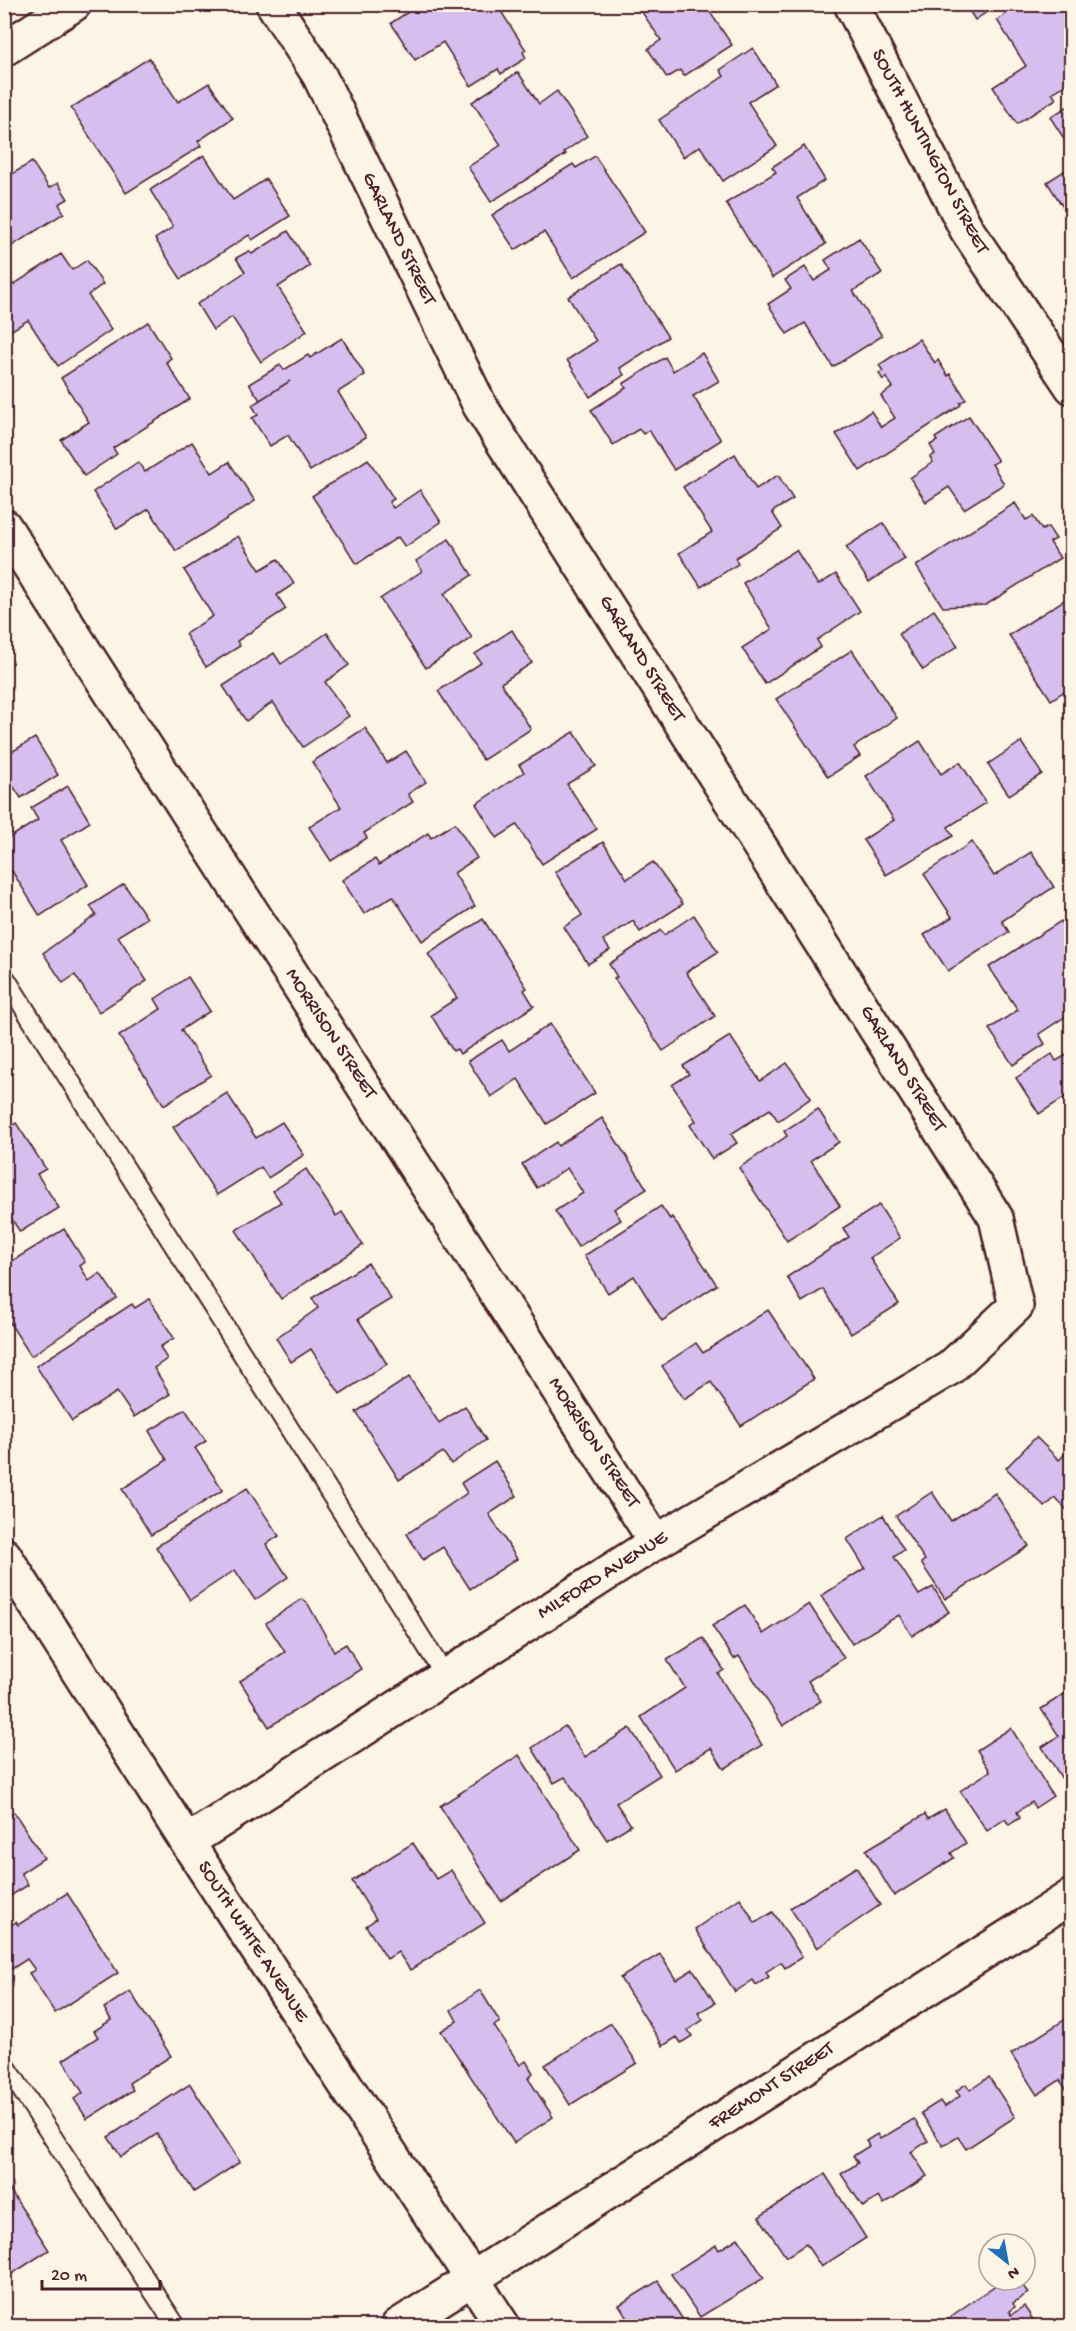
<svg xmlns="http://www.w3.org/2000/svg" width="1076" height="2331" font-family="'Gochi Hand',sans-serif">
<rect width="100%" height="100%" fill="#fcf5e5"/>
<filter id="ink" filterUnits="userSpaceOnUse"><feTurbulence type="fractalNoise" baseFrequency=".0167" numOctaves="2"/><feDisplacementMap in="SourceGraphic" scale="12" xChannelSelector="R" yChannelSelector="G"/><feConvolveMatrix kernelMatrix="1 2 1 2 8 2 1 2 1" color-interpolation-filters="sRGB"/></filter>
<g filter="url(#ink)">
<!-- building -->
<g fill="#d6beee" stroke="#4a1f2b" stroke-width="1.5">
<polygon points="420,4 427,4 429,7 434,4 516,4 502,13 526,50 523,52 526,58 501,74 498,69 471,86 443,42 415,60 391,23"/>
<polygon points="644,4 709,4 708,9 732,45 684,76 680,70 667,78 648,49 661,40 639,8"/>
<polygon points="965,4 999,4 975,20"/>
<polygon points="1021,4 1063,4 1072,18 1072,81 1052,93 1056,99 1017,124 993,87 1026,66 997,20"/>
<polygon points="753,48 776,84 748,102 777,146 723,181 700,146 683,157 659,120 724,76 720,70"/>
<polygon points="149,58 178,102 209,83 233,118 198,141 201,146 126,193 71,108"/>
<polygon points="518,72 539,104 557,91 587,136 564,152 566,154 491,202 468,167 501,145 472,102"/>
<polygon points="1072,104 1072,151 1050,117"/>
<polygon points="804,146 825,180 797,198 826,244 772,278 726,203 776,172 772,167"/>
<polygon points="204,155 233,200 266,179 290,216 252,240 249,235 181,279 155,239 173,227 150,190"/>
<polygon points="595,156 645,232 573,278 544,232 515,250 492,215 573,164 576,168"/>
<polygon points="32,162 49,188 58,183 68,199 59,204 64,213 4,251 4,173 7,177"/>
<polygon points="1072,166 1072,217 1070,218 1047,182"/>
<polygon points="288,231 310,266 278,287 307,331 261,362 232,317 213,330 197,304 245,272 236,258 249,251 252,254"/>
<polygon points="859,238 882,273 853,291 882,336 833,367 805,323 787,334 768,304 791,289 785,280 805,267 814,281 831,270 825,260"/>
<polygon points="61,254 72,270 87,260 103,284 88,295 111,330 58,366 28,320 4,335 4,284 10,280 13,285"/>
<polygon points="621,264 668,337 620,368 624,375 590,397 567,360 596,341 568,297"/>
<polygon points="148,322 171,358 166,362 190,399 113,448 117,454 84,476 61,440 89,422 61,378"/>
<polygon points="342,338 365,375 338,392 366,437 310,471 288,435 270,446 252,418 258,415 252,405 290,381 260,400 249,384 280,365 284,370 308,355 310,358"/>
<polygon points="919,339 935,363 938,360 948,376 950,374 966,399 960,403 961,405 860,471 836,434 871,411 881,427 895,418 881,396 893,387 886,377 883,380 879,373 883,371 879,365"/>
<polygon points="702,353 719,381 693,396 721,440 674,470 649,430 643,434 639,429 613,445 591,410 626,388 623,384 665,357 673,371"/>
<polygon points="969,416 998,461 992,464 1004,484 964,509 949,487 926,502 910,478 933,462 930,457 935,454 930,445 937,441 935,438"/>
<polygon points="192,442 212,473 229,462 255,501 176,551 149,509 117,529 93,492 138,462 145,472"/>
<polygon points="735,454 756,489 778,475 793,499 772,512 782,528 735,558 738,564 701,587 679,553 712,532 683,487"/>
<polygon points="368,459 394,499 389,502 393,508 420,490 441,522 405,547 398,537 357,564 312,496"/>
<polygon points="1015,503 1026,520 1033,516 1042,530 1048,527 1056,539 1050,542 1060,558 986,605 943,607 916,566"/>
<polygon points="883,523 905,559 869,582 846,547"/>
<polygon points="238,536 260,570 278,559 294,584 277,595 286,609 237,641 240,646 206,667 185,634 213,616 184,570"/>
<polygon points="449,539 472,575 444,594 472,638 426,668 380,599 422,571 416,561"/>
<polygon points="796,550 818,585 836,574 860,611 817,640 821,647 765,684 742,648 772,629 743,583"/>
<polygon points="1072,595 1072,686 1051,700 1009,635"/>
<polygon points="934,610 958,646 923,670 899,634"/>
<polygon points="512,630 532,663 501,683 531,729 483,760 438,691 481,663 475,654"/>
<polygon points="327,633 349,665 325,682 349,716 303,747 273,702 246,721 223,686 274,653 281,664"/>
<polygon points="852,650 897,718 854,747 860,756 828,777 776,699"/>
<polygon points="365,728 387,763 406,751 426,782 408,794 413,802 364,833 367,838 331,861 309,827 341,807 312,762"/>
<polygon points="574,732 596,766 567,784 597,829 542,864 517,825 497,838 476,804 524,772 519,765"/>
<polygon points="35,738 58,775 21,798 13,786 4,791 4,749 8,754"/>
<polygon points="920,741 941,774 960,762 986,803 948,827 953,836 886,875 863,840 894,820 866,776"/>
<polygon points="1021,742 1042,774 1009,795 988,764"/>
<polygon points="68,786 90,822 61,840 88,885 40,916 12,871 4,875 4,841 38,820 31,808"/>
<polygon points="455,823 477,858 454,873 475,906 422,941 393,896 364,914 342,880 375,859 379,865 428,833 431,838"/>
<polygon points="603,842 627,879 653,862 683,904 640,932 633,921 603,940 610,950 588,964 564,927 582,915 555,872"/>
<polygon points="972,842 994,876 1031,852 1054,887 1002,921 1009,932 948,971 924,935 952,917 924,874"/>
<polygon points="124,884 147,918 118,936 147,981 99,1012 75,975 63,983 43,953 96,915 90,906"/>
<polygon points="694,915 718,952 686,972 715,1016 663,1051 614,978 617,977 609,964 661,930 664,935"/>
<polygon points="483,919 527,988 524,990 534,1006 460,1054 457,1049 453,1051 431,1015 457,998 428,954"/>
<polygon points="1061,921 1072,937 1072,1012 1039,1034 1045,1044 1013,1065 989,1029 1018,1010 989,967"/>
<polygon points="188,977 210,1011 181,1030 211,1075 164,1105 119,1036 161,1009 155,999"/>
<polygon points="550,1024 595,1093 547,1124 518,1079 491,1097 468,1061 502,1040 509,1051"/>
<polygon points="730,1036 760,1081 787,1063 811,1098 778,1121 770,1109 731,1134 737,1143 712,1159 690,1125 696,1121 672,1085 689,1074 683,1066"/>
<polygon points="1072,1052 1072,1097 1070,1094 1039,1114 1016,1078 1052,1054 1056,1061"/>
<polygon points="227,1093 256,1138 282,1122 304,1155 268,1178 261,1167 217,1195 173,1127"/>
<polygon points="818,1109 839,1142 811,1160 840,1206 787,1241 739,1168 787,1136 784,1131"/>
<polygon points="602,1118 647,1189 614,1209 621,1220 578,1247 555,1211 583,1193 567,1168 537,1188 522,1164 556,1142 558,1146"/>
<polygon points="16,1123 46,1169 37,1174 59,1208 20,1232 4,1207 4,1131"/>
<polygon points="306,1169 336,1216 342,1212 363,1245 281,1299 236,1230 281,1202 273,1191"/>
<polygon points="879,1205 900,1238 870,1258 899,1304 851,1334 823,1289 802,1302 787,1277 849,1237 843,1228"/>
<polygon points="661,1206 670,1219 672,1217 717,1285 662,1321 634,1276 608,1293 584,1256"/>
<polygon points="64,1229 85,1262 80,1266 89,1281 100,1273 117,1298 31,1356 4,1314 4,1266"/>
<polygon points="368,1263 391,1299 358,1319 387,1364 340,1394 311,1349 291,1362 276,1338 318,1308 312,1298"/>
<polygon points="149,1299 174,1338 160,1347 167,1359 154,1368 170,1394 134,1417 117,1392 72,1421 36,1366 132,1304 135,1308"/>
<polygon points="768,1310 814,1379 741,1426 711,1382 684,1399 662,1366 696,1343 703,1353"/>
<polygon points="409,1377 439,1423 465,1406 486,1440 451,1464 443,1452 399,1480 356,1412"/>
<polygon points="185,1409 206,1441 195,1448 223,1490 151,1535 122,1489 167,1460 149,1431"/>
<polygon points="1036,1437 1059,1460 1066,1453 1072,1456 1072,1515 1055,1498 1045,1507 1006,1468"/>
<polygon points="495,1461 517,1496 489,1514 517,1559 470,1589 443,1547 423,1560 407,1534 467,1493 461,1483"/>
<polygon points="247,1488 279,1536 266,1544 288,1577 255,1600 235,1570 190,1600 156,1547"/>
<polygon points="932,1492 951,1521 995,1493 1029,1546 945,1599 921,1563 925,1560 896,1516"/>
<polygon points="883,1515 904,1550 894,1557 919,1595 933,1587 949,1612 912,1636 899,1615 852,1644 821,1596 865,1568 847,1539"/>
<polygon points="302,1599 308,1604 334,1651 346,1644 361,1669 269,1727 240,1681 285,1652 266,1623"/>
<polygon points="809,1604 844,1658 808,1681 821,1701 783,1726 739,1656 734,1659 712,1626 745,1605 763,1634"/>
<polygon points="703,1638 724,1670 718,1674 762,1745 724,1769 711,1748 675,1770 641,1717 685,1688 667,1660"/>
<polygon points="1072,1689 1072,1784 1067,1787 1042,1747 1059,1736 1041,1709"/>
<polygon points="565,1726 585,1757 630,1728 660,1775 616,1803 631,1825 607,1840 565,1777 554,1783 532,1748"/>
<polygon points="1011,1728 1053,1796 1035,1808 1032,1802 1017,1812 1020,1818 1009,1825 1005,1819 987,1831 960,1791 990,1771 977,1750"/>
<polygon points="519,1755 580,1850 501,1901 440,1806"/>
<polygon points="945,1809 966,1843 951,1853 954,1858 894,1896 866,1850 925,1814 928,1819"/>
<polygon points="14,1812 44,1858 21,1873 28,1885 4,1900 4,1818"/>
<polygon points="413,1843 436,1879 451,1870 485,1923 410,1970 398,1952 387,1959 366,1926 376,1919 352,1881"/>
<polygon points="856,1867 880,1905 817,1948 790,1908"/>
<polygon points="67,1893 118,1973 55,2013 29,1973 35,1970 27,1959 4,1974 4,1930 16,1922 18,1925"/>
<polygon points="740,1898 755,1923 773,1912 802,1957 785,1968 781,1962 766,1972 769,1977 756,1985 753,1980 735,1992 695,1929"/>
<polygon points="660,1954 676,1980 693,1969 715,2003 698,2013 703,2020 688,2030 692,2036 681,2043 677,2037 663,2046 620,1978"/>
<polygon points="480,1990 500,2022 494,2026 520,2065 526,2061 533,2073 528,2078 553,2117 514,2143 441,2031 457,2021 451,2010"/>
<polygon points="130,1991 171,2056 129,2083 133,2090 87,2119 74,2099 83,2093 63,2060 98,2037 94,2031 111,2020 104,2008"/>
<polygon points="1072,2015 1072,2098 1060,2080 1037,2095 1011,2054"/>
<polygon points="611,2023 637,2063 570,2105 545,2065"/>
<polygon points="989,2077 1015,2117 966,2149 958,2137 943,2146 921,2113 940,2101 944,2107 960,2096 956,2091 966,2084 970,2090"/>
<polygon points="190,2084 240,2162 194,2192 157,2134 121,2157 108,2137"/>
<polygon points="914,2119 928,2141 911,2152 927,2176 884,2204 879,2197 863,2207 841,2174 858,2163 853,2156 869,2146 866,2141 877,2134 880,2139"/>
<polygon points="825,2174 866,2238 821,2267 806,2244 786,2257 759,2217"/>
<polygon points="4,2181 49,2250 4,2279"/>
<polygon points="738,2238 764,2278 700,2317 671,2274 716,2245 719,2250"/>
<polygon points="1003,2280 1019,2280 1028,2293 1013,2303 1015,2307 1009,2311 1011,2315 1024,2306 1035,2323 1032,2326 942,2326 954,2314"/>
<polygon points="658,2281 687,2326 633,2326 619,2305"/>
</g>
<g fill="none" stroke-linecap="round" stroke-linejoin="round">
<defs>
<g id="service">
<polyline points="4,976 446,1677"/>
<polyline points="4,2063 176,2326"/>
</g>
<g id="minor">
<polyline points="851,4 967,230 1072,387"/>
<polyline points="4,49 74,4"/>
<polyline points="4,526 656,1542"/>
<polyline points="187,1842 656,1542 950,1368 1016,1306 996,1218 480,406 319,75 273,4"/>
<polyline points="398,2326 1072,1896"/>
</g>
<polyline id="tertiary" points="4,1555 187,1842 503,2326"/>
</defs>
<!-- service casing -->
<use href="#service" stroke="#4a1f2b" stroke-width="22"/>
<!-- minor casing -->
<use href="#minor" stroke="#4a1f2b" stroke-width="38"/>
<!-- tertiary casing -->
<use href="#tertiary" stroke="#4a1f2b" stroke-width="38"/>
<!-- service -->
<use href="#service" stroke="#fcf5e5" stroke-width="18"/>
<!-- minor -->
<use href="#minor" stroke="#fcf5e5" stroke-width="33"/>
<!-- tertiary -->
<use href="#tertiary" stroke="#fcf5e5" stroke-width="33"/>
</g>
</g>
<g text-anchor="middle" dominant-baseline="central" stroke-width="5" stroke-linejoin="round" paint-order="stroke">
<!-- street labels -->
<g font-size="20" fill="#4a1f2b" stroke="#fcf5e5">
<text transform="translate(929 152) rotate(62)">SOUTH HUNTINGTON STREET</text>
<text transform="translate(398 239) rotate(64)">GARLAND STREET</text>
<text transform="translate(641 659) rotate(58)">GARLAND STREET</text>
<text transform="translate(330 1034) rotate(57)">MORRISON STREET</text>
<text transform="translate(902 1069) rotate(58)">GARLAND STREET</text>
<text transform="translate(593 1443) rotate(57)">MORRISON STREET</text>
<text transform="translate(603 1576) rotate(-32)">MILFORD AVENUE</text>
<text transform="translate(252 1942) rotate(57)">SOUTH WHITE AVENUE</text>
<text transform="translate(772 2087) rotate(-33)">FREMONT STREET</text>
</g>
</g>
<!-- margin -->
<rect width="1076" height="2331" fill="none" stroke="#fcf5e5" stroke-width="24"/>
<rect x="12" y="12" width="1052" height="2307" fill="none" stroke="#4a1f2b" stroke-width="2" filter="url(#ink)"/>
<!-- north arrow -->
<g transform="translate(1007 2262) rotate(149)"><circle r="28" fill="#fcf5e5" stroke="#b59f9b" stroke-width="1.5"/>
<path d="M0-4.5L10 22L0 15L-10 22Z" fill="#1f6fb2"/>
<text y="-9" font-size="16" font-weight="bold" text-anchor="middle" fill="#4a1f2b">N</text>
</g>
<!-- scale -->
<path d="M42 2280v9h118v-9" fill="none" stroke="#4a1f2b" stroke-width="3"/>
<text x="51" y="2280" font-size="18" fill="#4a1f2b" stroke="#fcf5e5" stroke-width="4.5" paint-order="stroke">20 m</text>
</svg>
